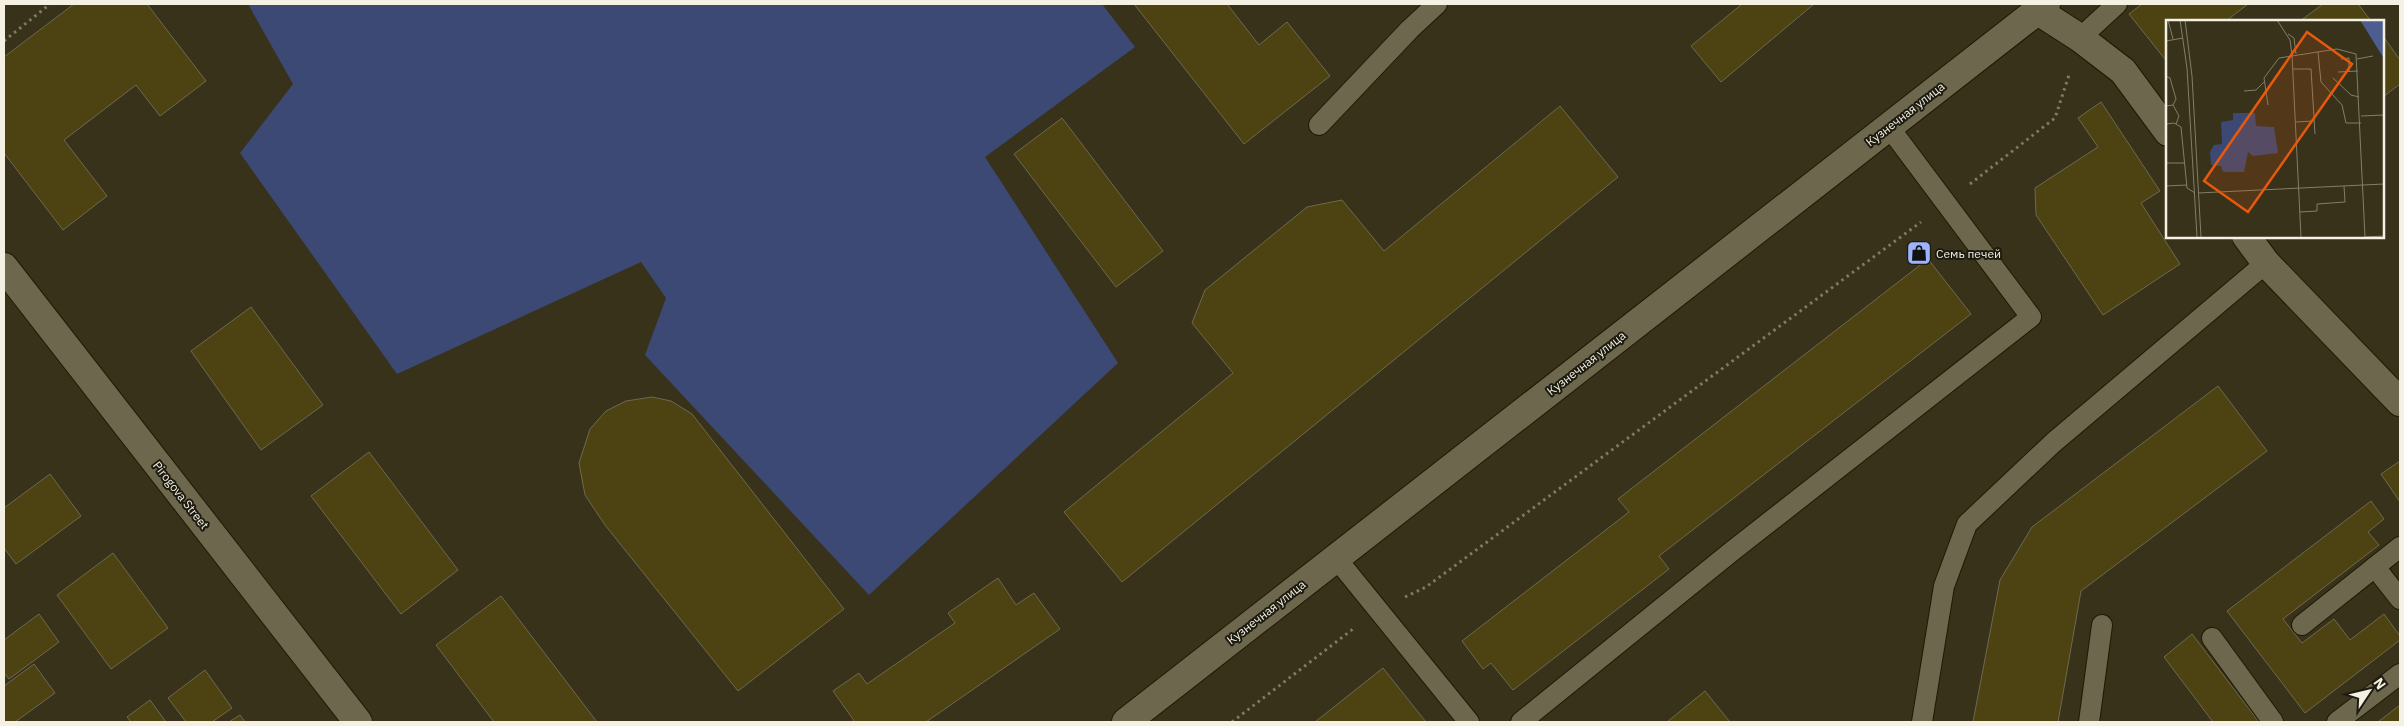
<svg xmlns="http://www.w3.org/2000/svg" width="2404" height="726" font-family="'IBM Plex Sans',sans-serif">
<rect width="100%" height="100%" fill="#38321a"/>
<!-- green -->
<polygon fill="#3c4974" points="248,4 1102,4 1135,47 985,157 1118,363 869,595 645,355 666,298 641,262 397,374 240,153 293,84"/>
<!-- building -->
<g fill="#4c4212" stroke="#6f694f">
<polygon points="74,4 147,4 206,81 160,116 136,85 64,140 107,196 63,230 4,153 4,57"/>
<polygon points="1134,4 1227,4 1259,45 1287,22 1330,76 1244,144"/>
<polygon points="1742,4 1814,4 1721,82 1691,46"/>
<polygon points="2142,4 2248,4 2226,21 2168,21 2168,63 2129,14"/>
<polygon points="2323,4 2358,4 2371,21 2300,21"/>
<polygon points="2383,36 2400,60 2400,84 2383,97"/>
<polygon points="2101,102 2160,191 2141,203 2180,264 2103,315 2036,215 2035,188 2098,147 2078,118"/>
<polygon points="1560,106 1618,177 1122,582 1064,512 1233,373 1192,323 1205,290 1307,207 1342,200 1384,251"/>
<polygon points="1062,118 1163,251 1116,287 1014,154"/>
<polygon points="1928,259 1971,314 1659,556 1669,569 1513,690 1491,663 1483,669 1462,641 1629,512 1618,499"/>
<polygon points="251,307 323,405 261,450 191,351"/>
<polygon points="2218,386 2267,451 2081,591 2058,722 1973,722 2000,580 2032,527"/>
<polygon points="652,397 671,401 692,414 844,609 738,691 605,525 585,495 579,463 590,429 606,411 626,401"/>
<polygon points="369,452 458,570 401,614 311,496"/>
<polygon points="2400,461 2400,502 2381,474"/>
<polygon points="50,474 81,516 16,564 4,548 4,508"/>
<polygon points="2371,501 2384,519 2368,532 2379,545 2283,619 2302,643 2334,619 2350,640 2384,614 2400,636 2400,640 2305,713 2227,611"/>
<polygon points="113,553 168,628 111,669 57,595"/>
<polygon points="998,578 1016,605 1034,593 1060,629 926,722 855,722 833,691 859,673 867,684 955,623 948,613"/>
<polygon points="501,596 597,722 494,722 436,645"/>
<polygon points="39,614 59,642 9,679 4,673 4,640"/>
<polygon points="2192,634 2259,722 2213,722 2164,657"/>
<polygon points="34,664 55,693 15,722 4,722 4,686"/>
<polygon points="1383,668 1426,722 1315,722"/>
<polygon points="205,670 232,708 212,722 186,722 168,698"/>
<polygon points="1705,691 1730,722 1667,722"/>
<polygon points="150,700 166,722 131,722 127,717"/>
<polygon points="2400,705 2400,722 2378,722"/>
<polygon points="240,715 245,722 229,722"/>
</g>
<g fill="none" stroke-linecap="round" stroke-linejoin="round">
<defs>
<g id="service">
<polyline points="2080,38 2117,4"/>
<polyline points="1319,125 1410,29 1437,4"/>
<polyline points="1336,558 1469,722"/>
<polyline points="2375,567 2400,599"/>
<polyline points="2302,625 2400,547"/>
<polyline points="2212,638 2273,722"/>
<polyline points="1521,722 1731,552 2031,317 1889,127"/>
<polyline points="1922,722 1944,586 1967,524 2054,442 2266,263"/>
<polyline points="2089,722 2102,625"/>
<polyline points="2337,722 2400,674"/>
</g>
<g id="minor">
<polyline points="2038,11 2080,38 2123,71 2168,132"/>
<polyline points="2246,236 2266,263 2400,402"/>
<polyline points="4,267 358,722"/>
</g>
<polyline id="tertiary" points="1126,722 2046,4"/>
</defs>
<!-- service casing -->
<use href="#service" stroke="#1f1a03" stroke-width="22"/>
<!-- minor casing -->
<use href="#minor" stroke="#1f1a03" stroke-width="30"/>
<!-- tertiary casing -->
<use href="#tertiary" stroke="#1f1a03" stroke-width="30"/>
<!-- path -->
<g stroke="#7f7a65" stroke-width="3" stroke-dasharray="2.5 4" stroke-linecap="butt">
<polyline points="4,41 50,4"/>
<polyline points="1970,184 2055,118 2070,72"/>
<polyline points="1405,597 1426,587 1921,222"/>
<polyline points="1232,722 1353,629"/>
</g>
<!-- service -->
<use href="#service" stroke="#6d674d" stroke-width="20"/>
<!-- minor -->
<use href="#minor" stroke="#6d674d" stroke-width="28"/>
<!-- tertiary -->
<use href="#tertiary" stroke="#6d674d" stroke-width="28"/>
</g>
<!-- icons -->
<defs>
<symbol id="shop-square" viewBox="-11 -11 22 22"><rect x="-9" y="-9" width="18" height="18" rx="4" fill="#9db4fd" stroke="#1d1a10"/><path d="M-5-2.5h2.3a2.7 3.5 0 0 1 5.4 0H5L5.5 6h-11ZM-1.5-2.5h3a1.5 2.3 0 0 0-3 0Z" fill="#111"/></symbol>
</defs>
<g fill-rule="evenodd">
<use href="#shop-square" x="1905" y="239" width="28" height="28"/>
</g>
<g text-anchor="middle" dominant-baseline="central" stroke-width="4" stroke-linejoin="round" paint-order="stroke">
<!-- street labels -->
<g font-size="12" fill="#f4f1e2" stroke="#1d1a10">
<text transform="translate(1905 114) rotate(-38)">Кузнечная улица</text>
<text transform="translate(1586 363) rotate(-38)">Кузнечная улица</text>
<text transform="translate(181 495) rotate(52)">Pirogova Street</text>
<text transform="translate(1266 612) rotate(-38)">Кузнечная улица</text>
</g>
<!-- poi labels -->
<g font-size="12" fill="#f4f1e2" stroke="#1d1a10" text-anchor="start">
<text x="1936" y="253">Семь печей</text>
</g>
</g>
<!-- overview -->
<g transform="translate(2166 20)">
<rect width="218" height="218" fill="#38321a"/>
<path d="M67,93H89L90,106L108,107L112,133L87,136L82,132L78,152H57L55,146L45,145L44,132L48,125L56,124L55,102L67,100Z" fill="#3c4974"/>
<path d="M194,0H217V37Z" fill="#4e5d8f"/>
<path fill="none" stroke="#837e6a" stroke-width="1" d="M2,0L7,19M14,0L21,48L31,217M19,0L26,56L35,217M111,0L124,20L126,35L135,217M122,14L128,18L130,34M0,21L17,18M152,32L155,62L176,85L180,103H195M175,39L183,38V51M191,39L207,36M127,49H145L149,114M172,52L192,51M0,56L4,58L10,79L7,85L0,86M167,58L185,75L193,77M78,71L90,70L98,62M7,85L13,96L10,104M102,85L98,58L113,38L171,29L190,34L199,217M195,96L218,95M130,102L148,101M0,104L8,103L15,107L21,168L29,173M0,143H19M0,166L21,165M32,173L218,164M134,192L151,191V184L179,182L178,166M199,217L218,216"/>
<path fill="#e8590c" fill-opacity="0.15" stroke="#e8590c" stroke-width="2.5" d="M141,12L186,44L82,192L38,161Z"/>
<rect width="218" height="218" fill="none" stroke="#f4f1e2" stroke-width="2.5"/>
</g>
<!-- border -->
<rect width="2404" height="726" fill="none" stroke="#f4f1e2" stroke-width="10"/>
<!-- north arrow -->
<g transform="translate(2369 691) rotate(55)" stroke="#1d1a10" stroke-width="4" paint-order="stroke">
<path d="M0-4L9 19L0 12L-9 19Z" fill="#f4f1e2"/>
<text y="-8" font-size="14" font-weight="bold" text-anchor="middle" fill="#f4f1e2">N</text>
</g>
</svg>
